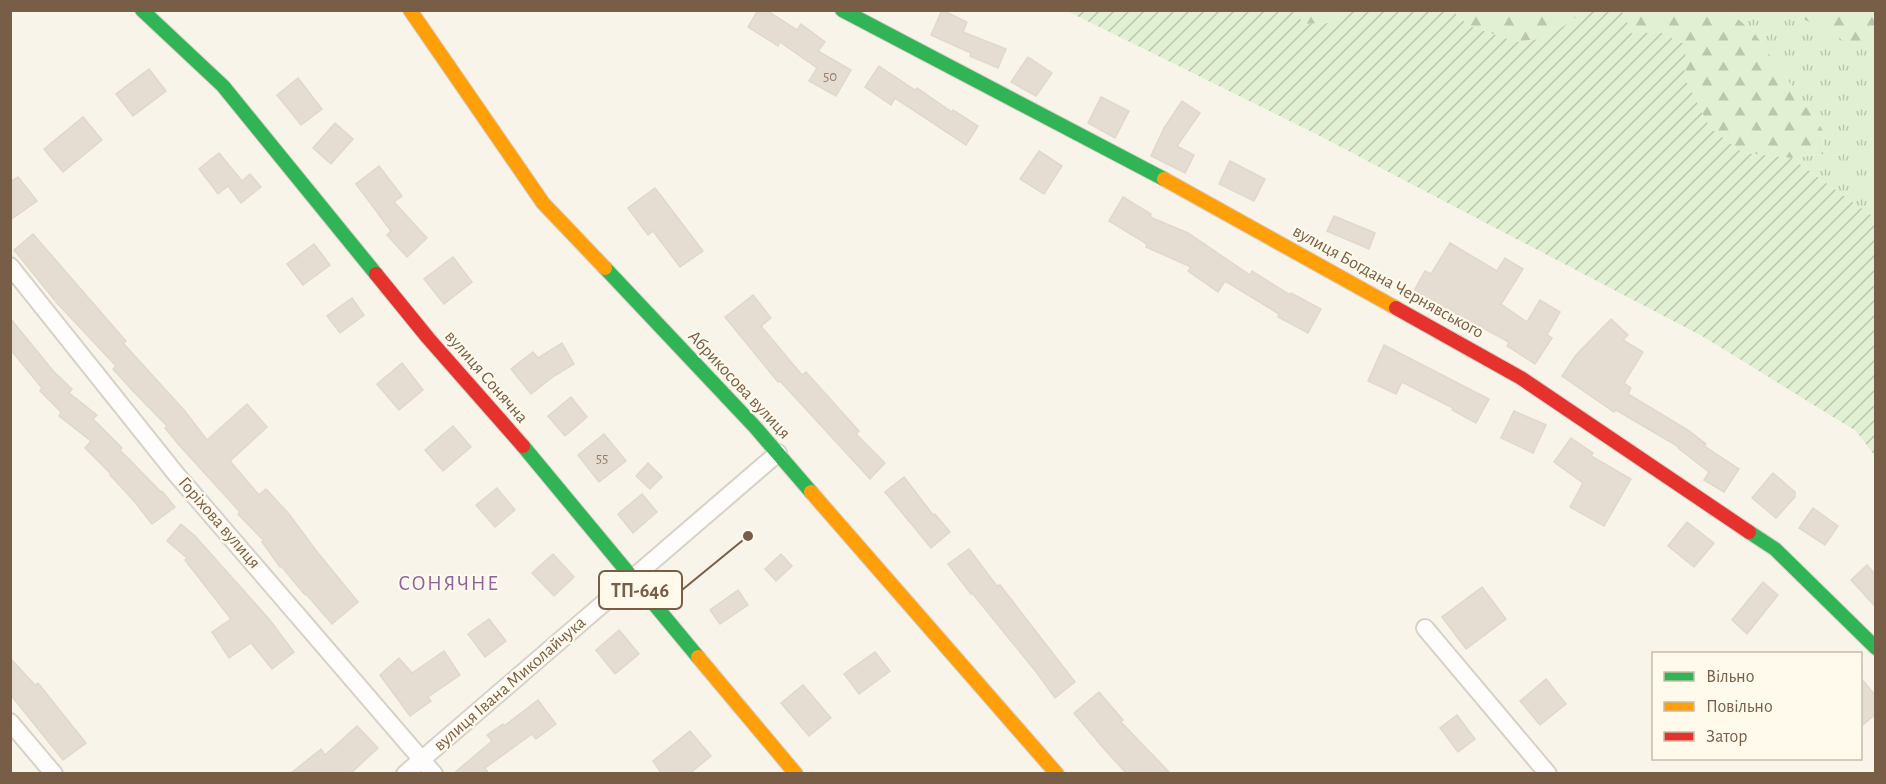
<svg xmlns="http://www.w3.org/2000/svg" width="1886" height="784" font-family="'Alegreya Sans',sans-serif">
<defs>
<pattern id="grass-tufts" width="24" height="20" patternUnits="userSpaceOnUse" patternTransform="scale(1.5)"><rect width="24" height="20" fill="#e1f0d3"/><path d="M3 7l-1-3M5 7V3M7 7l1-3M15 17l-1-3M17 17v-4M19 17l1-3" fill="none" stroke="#bbc6ad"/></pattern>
<pattern id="forest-firs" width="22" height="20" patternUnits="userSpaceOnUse" patternTransform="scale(1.5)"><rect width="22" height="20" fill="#e1f0d3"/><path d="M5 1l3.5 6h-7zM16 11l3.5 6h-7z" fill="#bbc6ad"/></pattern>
<pattern id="garden-furrows" width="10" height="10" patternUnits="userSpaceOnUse" patternTransform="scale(1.5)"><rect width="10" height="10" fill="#e1f0d3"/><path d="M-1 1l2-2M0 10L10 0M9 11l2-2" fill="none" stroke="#bbc6ad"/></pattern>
</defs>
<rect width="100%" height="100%" fill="#f8f4ea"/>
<!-- grass -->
<polygon fill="url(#grass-tufts)" points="1729,11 1875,11 1875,218 1791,158 1823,154 1824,132 1755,34"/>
<!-- forest -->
<g fill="url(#forest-firs)">
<polygon points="1295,11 1345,11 1331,23 1304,24"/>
<polygon points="1453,11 1585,11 1547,38 1516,42 1469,26"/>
<polygon points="1622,11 1729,11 1755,34 1824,132 1823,154 1791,158 1743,153 1710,128 1659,32 1632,35"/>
<polygon points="1790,11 1868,11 1875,22 1875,41 1872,43 1845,41 1796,15"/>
</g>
<!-- garden -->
<polygon fill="url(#garden-furrows)" points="1067,11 1295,11 1304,24 1331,23 1345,11 1453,11 1469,26 1516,42 1547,38 1585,11 1622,11 1632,34 1659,32 1686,45 1684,77 1710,128 1743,153 1791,158 1875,218 1875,456 1856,431 1702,336 1316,134"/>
<!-- building -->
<g fill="#e5ddd1" stroke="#e1d8cc" stroke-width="1.5">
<polygon points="758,10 766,10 797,30 801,24 825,42 818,51 851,70 836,96 809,81 817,68 780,42 778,46 748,27"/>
<polygon points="942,10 967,22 963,32 1006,49 998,68 970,56 971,53 931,35"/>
<polygon points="1028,57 1052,73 1036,96 1011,82"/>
<polygon points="879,66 915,90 917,88 952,112 953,110 978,126 966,145 895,98 891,105 865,87"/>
<polygon points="149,69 166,91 133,116 116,94"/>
<polygon points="298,78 322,109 301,125 277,95"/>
<polygon points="1101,97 1129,111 1115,138 1088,123"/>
<polygon points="1182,101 1200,113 1177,146 1194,155 1185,173 1151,156 1164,128"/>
<polygon points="83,117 102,140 63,172 44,149"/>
<polygon points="335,123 353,139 331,164 313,148"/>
<polygon points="1039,151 1062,166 1044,194 1020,179"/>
<polygon points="219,153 242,181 250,174 261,187 241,203 228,186 218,194 199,169"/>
<polygon points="1230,161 1265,179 1254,201 1219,184"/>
<polygon points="379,166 402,196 394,202 427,238 407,257 387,235 391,231 356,184"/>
<polygon points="18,177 37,201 10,220 10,182"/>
<polygon points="655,188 703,251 680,267 653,231 648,235 628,208"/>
<polygon points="1123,197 1151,214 1150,217 1188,233 1250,275 1252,271 1290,295 1291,293 1321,309 1308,333 1278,317 1279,314 1225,281 1218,292 1188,271 1191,267 1146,247 1147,244 1109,221"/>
<polygon points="1334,216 1375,233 1369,249 1327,231"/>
<polygon points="33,234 126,341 123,343 184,410 207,440 247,404 267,427 230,461 259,495 266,489 289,514 318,553 358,602 332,624 306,594 305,595 281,566 280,567 262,542 264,541 238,514 240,512 179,445 165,428 167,426 132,390 113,369 116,366 57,303 14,250"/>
<polygon points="1450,243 1497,271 1505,258 1523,269 1501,304 1527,322 1540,300 1560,312 1547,335 1552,338 1535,364 1507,346 1509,342 1414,291 1425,271 1431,274"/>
<polygon points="314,244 330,265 303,285 287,264"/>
<polygon points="453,257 472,282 444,304 424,279"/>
<polygon points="753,295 771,318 761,326 802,375 806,372 859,431 856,434 885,463 870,479 780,381 778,382 725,317"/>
<polygon points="352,298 364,315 340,333 327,316"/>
<polygon points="10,318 54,372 72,389 69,393 97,415 93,419 122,448 120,450 161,492 162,491 175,507 152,524 134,501 110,475 111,474 85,448 91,441 59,416 61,412 40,391 42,388 10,349"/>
<polygon points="1611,319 1628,335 1623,340 1643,352 1624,383 1631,388 1628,394 1688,430 1706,444 1704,446 1739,469 1724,492 1704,480 1709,472 1678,448 1679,447 1616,410 1614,412 1562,376 1576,355"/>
<polygon points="562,343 574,364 554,376 531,394 511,369 533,352 538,358"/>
<polygon points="1384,345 1489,399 1476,423 1452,410 1453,408 1402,382 1396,394 1368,381"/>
<polygon points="402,363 423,390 399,410 377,384"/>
<polygon points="571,397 587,417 565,436 548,416"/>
<polygon points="1514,411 1546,425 1533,453 1501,438"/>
<polygon points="453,426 471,447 443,471 425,450"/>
<polygon points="604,434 626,461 599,482 578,455"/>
<polygon points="1571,438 1593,453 1591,456 1631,479 1604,526 1570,507 1583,483 1554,462"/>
<polygon points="648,463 662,477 650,489 636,476"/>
<polygon points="1773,473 1795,492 1795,497 1776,518 1752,498"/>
<polygon points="904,477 934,516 935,514 950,532 931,548 885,492"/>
<polygon points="497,488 515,510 495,527 476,505"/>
<polygon points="642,494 657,512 633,533 618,514"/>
<polygon points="1813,508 1838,526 1825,545 1799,528"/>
<polygon points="1687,522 1714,543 1694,567 1668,546"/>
<polygon points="181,524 195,536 269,619 294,652 272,669 251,643 229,658 212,632 231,619 185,560 187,558 167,541"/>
<polygon points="969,549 997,586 1000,585 1075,682 1055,698 1037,673 972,593 971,594 948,564"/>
<polygon points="553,554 574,577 554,596 532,573"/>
<polygon points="781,554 792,566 776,581 765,569"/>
<polygon points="1867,565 1875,574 1875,606 1851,580"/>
<polygon points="1763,582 1778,595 1747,634 1732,620"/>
<polygon points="1482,587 1506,619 1466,649 1442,617"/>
<polygon points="738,590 748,605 720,624 710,610"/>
<polygon points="489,619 506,641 485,657 468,634"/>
<polygon points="619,630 639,654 615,674 596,650"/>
<polygon points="444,651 460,675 428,697 431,701 410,716 380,675 399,658 412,673"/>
<polygon points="875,652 890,671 859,694 844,674"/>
<polygon points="10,658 35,685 38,683 86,743 63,760 10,694"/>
<polygon points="1860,677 1875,695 1875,715 1860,727"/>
<polygon points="1546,679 1566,704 1540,725 1520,701"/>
<polygon points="803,685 831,718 809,736 781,703"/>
<polygon points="1099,692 1123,720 1121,722 1171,774 1127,774 1105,750 1074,713"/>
<polygon points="538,700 556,724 536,739 532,734 485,768 489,774 453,774 492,741 487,735 503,724 504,726"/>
<polygon points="1457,715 1475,739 1458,752 1440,728"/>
<polygon points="357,726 378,748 350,774 290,774 321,749 325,755"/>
<polygon points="690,731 711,756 689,774 662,774 653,761"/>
</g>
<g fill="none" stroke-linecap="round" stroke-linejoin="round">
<defs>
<g id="street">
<polyline points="10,266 176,474 434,774"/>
<polyline points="1425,628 1548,774"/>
<polyline points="10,722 54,774"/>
<polyline points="405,774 778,453"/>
</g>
<g id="fast">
<polyline points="142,10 223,86 376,274"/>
<polyline points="842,10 1164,179"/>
<polyline points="605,268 755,427 811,492"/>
<polyline points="523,446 698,657"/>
<polyline points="1749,532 1775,549 1876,648"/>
</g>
<g id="slow">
<polyline points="410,10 543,203 605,268"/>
<polyline points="1164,179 1396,308"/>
<polyline points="811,492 1057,774"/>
<polyline points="698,657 796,774"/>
</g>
<g id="jam">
<polyline points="376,274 428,338 523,446"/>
<polyline points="1396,308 1521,378 1749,532"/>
</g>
</defs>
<!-- street casing -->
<use href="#street" stroke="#d7d1c8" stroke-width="20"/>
<!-- fast casing -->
<use href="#fast" stroke="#d8d1c8" stroke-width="16"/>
<!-- slow casing -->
<use href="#slow" stroke="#d8d1c8" stroke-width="16"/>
<!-- jam casing -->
<use href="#jam" stroke="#d8d1c8" stroke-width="16"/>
<!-- street -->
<use href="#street" stroke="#fefdfc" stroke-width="16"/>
<!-- fast -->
<use href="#fast" stroke="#30b455" stroke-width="14"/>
<!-- slow -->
<use href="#slow" stroke="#ff9f0a" stroke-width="14"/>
<!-- jam -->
<use href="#jam" stroke="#e5322d" stroke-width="14"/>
</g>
<g text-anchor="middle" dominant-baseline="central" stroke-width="4.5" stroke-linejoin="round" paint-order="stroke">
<!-- number labels -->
<g font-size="15" fill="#96806c">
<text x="830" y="76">50</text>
<text x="602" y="458">55</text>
</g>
<!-- street labels -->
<g font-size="18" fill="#795e47" stroke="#fffaec">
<text transform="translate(1388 282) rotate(29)">вулиця Богдана Чернявського</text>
<text transform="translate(486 377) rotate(49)">вулиця Сонячна</text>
<text transform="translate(739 385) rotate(47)">Абрикосова вулиця</text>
<text transform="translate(219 523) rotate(49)">Горіхова вулиця</text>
<text transform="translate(510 684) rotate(-41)">вулиця Івана Миколайчука</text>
</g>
<!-- quarter labels -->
<g font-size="21" letter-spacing="1.5" fill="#90629d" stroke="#fffaec">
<text x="449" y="583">СОНЯЧНЕ</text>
</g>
</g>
<!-- callouts -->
<path fill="none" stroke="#795e47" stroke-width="2" d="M748 536L682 590"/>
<circle fill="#795e47" stroke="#fffaec" stroke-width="2" cx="748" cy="536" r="6"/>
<rect fill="#fffaec" stroke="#795e47" stroke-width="2" x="599" y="571" width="83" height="38" rx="6"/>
<g font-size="20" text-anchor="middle" font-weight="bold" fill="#795e47">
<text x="640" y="597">ТП-646</text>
</g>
<!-- border -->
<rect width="1886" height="784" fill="none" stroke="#795e47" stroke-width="24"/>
<!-- legend -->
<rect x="1652" y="652" width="210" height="108" fill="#fffaec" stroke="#c9bcaa" stroke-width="1.5"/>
<rect x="1664" y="672" width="30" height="9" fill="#30b455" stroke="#c9bcaa" stroke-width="1.5"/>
<text x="1706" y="682" font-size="18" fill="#795e47">Вільно</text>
<rect x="1664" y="702" width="30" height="9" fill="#ff9f0a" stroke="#c9bcaa" stroke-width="1.5"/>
<text x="1706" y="712" font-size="18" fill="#795e47">Повільно</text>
<rect x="1664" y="732" width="30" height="9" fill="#e5322d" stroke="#c9bcaa" stroke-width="1.5"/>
<text x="1706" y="742" font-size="18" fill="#795e47">Затор</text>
</svg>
